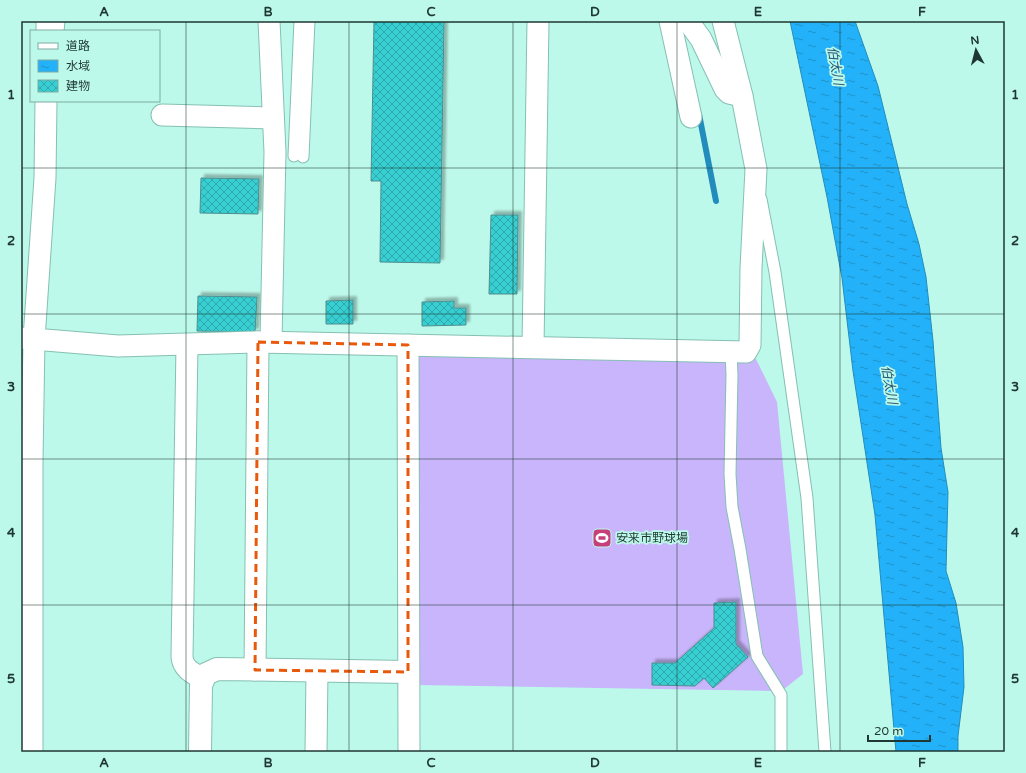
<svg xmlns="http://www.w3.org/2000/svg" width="1026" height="773" font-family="'Varela Round','Noto Sans JP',sans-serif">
<defs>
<pattern id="water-ripples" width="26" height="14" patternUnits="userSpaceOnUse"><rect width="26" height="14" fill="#23b2f9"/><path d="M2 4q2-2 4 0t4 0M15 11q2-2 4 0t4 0" fill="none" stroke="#1e92ca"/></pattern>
<pattern id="building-cross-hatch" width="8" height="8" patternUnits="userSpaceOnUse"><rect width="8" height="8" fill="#37cfd3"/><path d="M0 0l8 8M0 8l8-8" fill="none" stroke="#2ea9ac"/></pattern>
<filter id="shadow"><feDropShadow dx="3.5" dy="-3.5" stdDeviation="1" flood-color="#0004"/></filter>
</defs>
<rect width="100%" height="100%" fill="#bdf9ea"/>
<!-- pitch -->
<polygon fill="#c9b5fb" points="427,351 756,359 777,402 803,674 784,689 772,691 416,685 413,361"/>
<!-- water -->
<polygon fill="url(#water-ripples)" stroke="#228dbd" points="790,21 855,21 878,86 907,204 919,244 926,277 933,341 941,448 948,492 946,571 956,603 963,647 964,687 958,736 958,752 896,752 875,515 853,371 842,278 827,197"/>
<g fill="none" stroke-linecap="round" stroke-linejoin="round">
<!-- stream -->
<polyline stroke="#228dbd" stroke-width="6" points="699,114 716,201"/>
</g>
<!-- building -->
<g fill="url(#building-cross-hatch)" stroke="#4e8d8e" filter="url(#shadow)">
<polygon points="374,21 444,21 440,263 380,262 381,181 371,181"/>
<polygon points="201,178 259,179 258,214 200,213"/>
<polygon points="491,215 518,215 517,294 489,294"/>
<polygon points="198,296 257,297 255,332 197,331"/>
<polygon points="353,300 353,324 326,324 326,301"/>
<polygon points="454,301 454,308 466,308 466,325 422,326 422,302"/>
<polygon points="736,602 736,644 748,657 713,688 704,678 695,686 652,685 652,663 675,663 714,628 714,603"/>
</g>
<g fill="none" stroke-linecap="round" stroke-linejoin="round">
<defs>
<g id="lane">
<polyline points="58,31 59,21"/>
<polyline points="294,156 300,21"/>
<polyline points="303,157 309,21"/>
<polyline points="761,199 775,272 807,498 825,752"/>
<polyline points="731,351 732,375 730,474 732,507 740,549 757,656 781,695 781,752"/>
</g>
<g id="street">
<polyline points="269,21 275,152 271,342"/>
<polyline points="670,21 691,117"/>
<polyline points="688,21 701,39 725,89 729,93 742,96"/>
<polyline points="47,31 47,21"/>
<polyline points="162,115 273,118"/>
<polyline points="21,338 118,346 258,342 746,352 750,345 751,268 756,169 742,96 723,21"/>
<path d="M187,345L182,657C183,669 193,673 203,679"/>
<polyline points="408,345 409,752"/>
<polyline points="533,347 538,21"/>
<polyline points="255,670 258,342"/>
<polyline points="32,752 32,460 34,339 45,178 46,101"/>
<polyline points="316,752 317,671"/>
</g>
<polyline id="secondary" points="200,752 201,685 206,674 217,669 408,672"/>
</defs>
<!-- lane casing -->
<use href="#lane" stroke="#85c0b2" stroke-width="13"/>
<!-- street casing -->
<use href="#street" stroke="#85c0b2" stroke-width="23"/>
<!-- secondary casing -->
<use href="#secondary" stroke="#85c0b2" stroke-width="24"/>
<!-- lane -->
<use href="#lane" stroke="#fff" stroke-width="11"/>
<!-- street -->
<use href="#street" stroke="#fff" stroke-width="21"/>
<!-- secondary -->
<use href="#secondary" stroke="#fff" stroke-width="22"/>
</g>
<!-- marked area -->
<path fill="none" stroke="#e8590c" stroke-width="3" stroke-dasharray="8 5" stroke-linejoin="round" d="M258,342L408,345V672L255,670Z"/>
<!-- grid -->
<path fill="none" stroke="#1f3732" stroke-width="1" stroke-opacity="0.55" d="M186,21V752M349,21V752M513,21V752M677,21V752M840,21V752M21,168H1005M21,314H1005M21,459H1005M21,605H1005"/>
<!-- icons -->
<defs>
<symbol id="stadium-square" viewBox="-11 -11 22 22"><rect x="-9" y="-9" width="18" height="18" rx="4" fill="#c73f7a" stroke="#bdf9ea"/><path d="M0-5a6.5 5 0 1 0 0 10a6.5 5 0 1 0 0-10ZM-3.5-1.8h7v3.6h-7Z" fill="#fff"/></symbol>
</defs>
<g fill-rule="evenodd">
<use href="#stadium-square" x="591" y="527" width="22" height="22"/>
</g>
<g text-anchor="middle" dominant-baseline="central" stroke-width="3.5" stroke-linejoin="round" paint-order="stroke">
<!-- poi labels -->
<g font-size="12" fill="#1f3732" stroke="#bdf9ea" text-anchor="start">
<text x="616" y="538">安来市野球場</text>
</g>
<!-- water labels -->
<g font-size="13" font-style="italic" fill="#2a5b79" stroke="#bdf9ea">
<text transform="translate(835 66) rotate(80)">伯太川</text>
<text transform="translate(889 385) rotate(80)">伯太川</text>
</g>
</g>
<!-- border -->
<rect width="1026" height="773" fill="none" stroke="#bdf9ea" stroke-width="44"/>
<!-- legend -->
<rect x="30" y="30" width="130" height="72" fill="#bdf9ea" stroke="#7eaba0"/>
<rect x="38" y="43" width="20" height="6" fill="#ffffff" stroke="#7eaba0"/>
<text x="66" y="50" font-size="12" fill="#1f3732">道路</text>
<rect x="38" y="60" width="20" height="12" fill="url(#water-ripples)" stroke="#7eaba0"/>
<text x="66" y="70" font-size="12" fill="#1f3732">水域</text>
<rect x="38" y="80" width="20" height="12" fill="url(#building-cross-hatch)" stroke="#7eaba0"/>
<text x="66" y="90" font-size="12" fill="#1f3732">建物</text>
<!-- north arrow -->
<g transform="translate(976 50) rotate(353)" stroke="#bdf9ea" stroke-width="3" paint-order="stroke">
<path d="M0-3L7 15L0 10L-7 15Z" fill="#1f3732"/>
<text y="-6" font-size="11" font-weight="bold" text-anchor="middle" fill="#1f3732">N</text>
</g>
<!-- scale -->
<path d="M868 735v6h62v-6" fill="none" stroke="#1f3732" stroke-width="2"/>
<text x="874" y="735" font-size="12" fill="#1f3732" stroke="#bdf9ea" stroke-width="3" paint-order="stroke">20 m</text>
<rect x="22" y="22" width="982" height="729" fill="none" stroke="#1f3732" stroke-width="1.5"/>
<g font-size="13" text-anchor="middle" font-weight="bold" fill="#1f3732">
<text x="104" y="16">A</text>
<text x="268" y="16">B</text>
<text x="431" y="16">C</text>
<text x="595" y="16">D</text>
<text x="758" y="16">E</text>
<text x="922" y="16">F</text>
<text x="11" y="99">1</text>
<text x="1015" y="99">1</text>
<text x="11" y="245">2</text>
<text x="1015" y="245">2</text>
<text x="11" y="391">3</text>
<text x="1015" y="391">3</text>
<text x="11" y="537">4</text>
<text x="1015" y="537">4</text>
<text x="11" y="683">5</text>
<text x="1015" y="683">5</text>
<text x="104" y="767">A</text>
<text x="268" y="767">B</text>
<text x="431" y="767">C</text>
<text x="595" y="767">D</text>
<text x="758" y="767">E</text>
<text x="922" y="767">F</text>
</g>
</svg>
